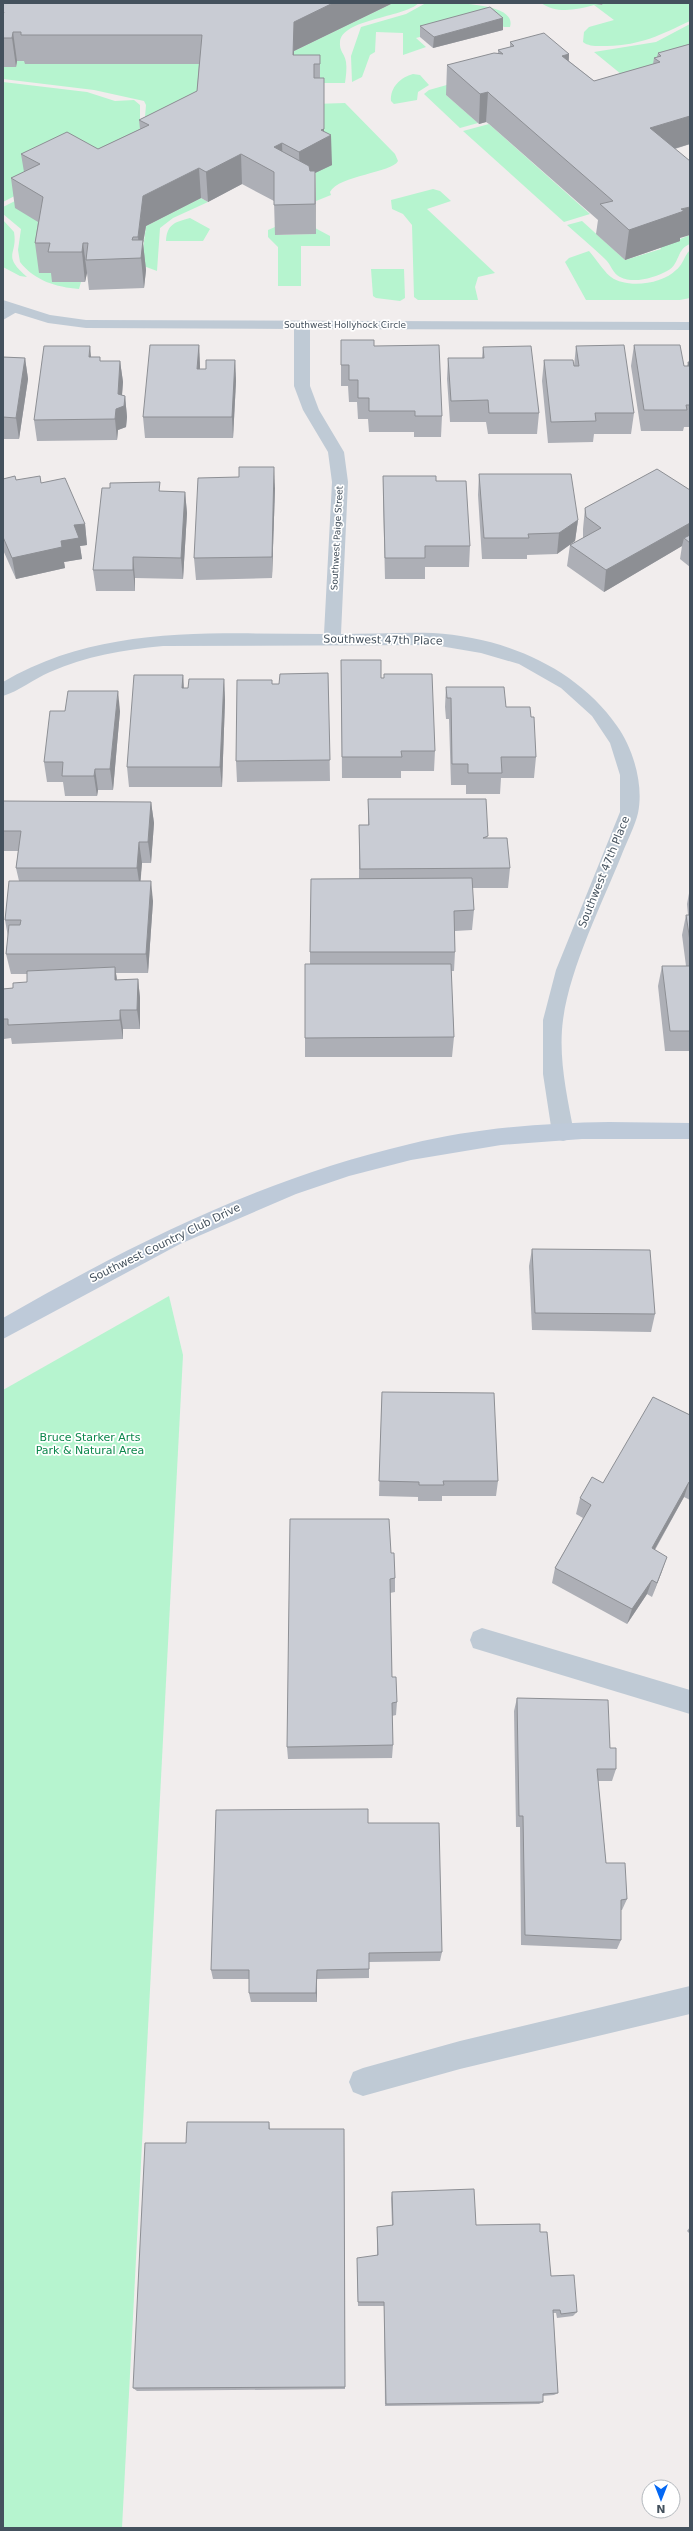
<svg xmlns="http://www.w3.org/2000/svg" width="693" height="2531" font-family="'DejaVu Sans',sans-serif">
<rect width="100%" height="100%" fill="#f1eded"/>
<!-- green -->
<g fill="#b6f4cf">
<path d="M393,3H419C402,18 342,19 340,42C339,51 345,54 346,62C347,68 346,76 345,83H322L294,68V51Z"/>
<path d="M426,3C442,3 518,0 510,27H504L492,18L416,38L426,47L403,55V33L376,32L375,52L370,55L362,77L352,82L351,56L361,27L406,14Z"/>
<path d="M541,3H690V21C660,35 642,45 607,46C599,46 589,47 583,42L584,32L589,27L614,20L594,5C576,10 557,14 541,3Z"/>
<polygon points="690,24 690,72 591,110 568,61 607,92 621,74 594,52 656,42"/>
<polygon points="17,61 204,64 199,121 145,117 146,105 144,101 94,90 3,79 3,67 16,67"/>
<path d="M413,74L420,75L429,85L418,92L417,100L394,104L391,101C390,87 401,77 413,74Z"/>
<polygon points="482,75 446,95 478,123 460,128 424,94 429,90"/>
<polygon points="3,82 87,92 115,101 134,100 140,105 140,119 150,126 3,202"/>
<path d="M345,103L395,154L398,161C392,173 339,175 330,192L331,195L316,201L314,104Z"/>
<polygon points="489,124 590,214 564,222 463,131"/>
<polygon points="433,189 440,191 451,201 427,209 495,273 478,277 475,287 478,300 418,300 414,297 412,225 403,214 392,209 391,200"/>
<path d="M37,190C45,218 57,253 52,282H81L79,289C56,287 35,281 20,262L18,250L21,229L3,214V207Z"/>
<polygon points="201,198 208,202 173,218 160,228 157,271 141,265 146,226"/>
<path d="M190,218L210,229L203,241H166C167,224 175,222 190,218Z"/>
<path d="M3,220L14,232C18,256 1,254 27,277L20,276L3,267Z"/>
<path d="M582,221L625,260L661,249L660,247L690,235V244C676,249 680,265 667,271C654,278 634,284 620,277C613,274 611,265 606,260C594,248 580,237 567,225Z"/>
<polygon points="275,227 275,235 315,234 315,228 330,236 330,246 301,246 301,286 278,286 278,247 268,237 268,230"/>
<path d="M690,250V298L680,300H586L565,262L569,258L589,251C595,258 606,274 611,277C627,289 663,284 676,270C683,265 684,256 690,250Z"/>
<polygon points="371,269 404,269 405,298 400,301 376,298 373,296"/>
<polygon points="169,1296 183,1355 122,2528 3,2528 3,1390"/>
</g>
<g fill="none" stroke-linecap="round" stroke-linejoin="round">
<!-- lane -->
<g fill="#bfcad5" fill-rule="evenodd">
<polygon points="15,305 20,306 22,309 3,320 3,310"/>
<polygon points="482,1628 690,1690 690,1714 473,1648 470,1640 473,1632"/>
<polygon points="690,1986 690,2014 460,2069 363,2096 353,2092 349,2082 353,2072 363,2068 460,2041"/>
</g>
<!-- street -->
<path fill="#bfcad5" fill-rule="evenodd" d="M3,300L50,315L86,320L690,322V330L310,329V386L319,410L344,452L348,482L341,634C371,634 402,632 433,633C503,637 576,667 617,726C633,748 644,785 638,813C635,826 627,841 622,854C602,904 570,967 563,1020C558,1057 567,1096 574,1133L570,1139L563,1141L556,1139L552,1133L543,1074V1020L556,970L620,812V775L610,743L592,716L561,688L519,664L481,653L434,645L163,646C123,650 86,656 50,672C34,679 19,691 3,696V682C102,624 214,634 324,634L332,482L328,452L303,410L294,386V329L86,328L48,323L3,309Z"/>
<!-- secondary -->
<path fill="#becad9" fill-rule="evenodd" d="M609,1122L690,1123V1139H582L501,1145L411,1160L349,1176L296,1194L180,1244L3,1339V1318C132,1244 264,1178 410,1144C475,1128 542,1123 609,1122Z"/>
</g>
<!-- wall -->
<g fill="#adafb6">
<polygon points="3,3 393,3 294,51 294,55 320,55 320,78 324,131 332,165 315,173 316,234 275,235 274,201 242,184 208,202 201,198 146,226 143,243 146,270 144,288 89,290 87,273 85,282 52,282 51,273 39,273 35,243 38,222 15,208 11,178 24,172 21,154 98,149 140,129 139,120 197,91 199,64 25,64 24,61 17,61 16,67 3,67"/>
<polygon points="589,3 603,3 602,5"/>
<polygon points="503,18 503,30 433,48 420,37 420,26"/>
<polygon points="510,42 569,54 569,61 594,81 653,64 654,58 657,57 658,53 690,44 690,144 675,149 680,238 680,241 625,260 596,234 598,220 489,124 486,122 479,124 446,95 447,65 498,53 498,50 510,47"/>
<polygon points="341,340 374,346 442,416 441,437 414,437 414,432 369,432 368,419 358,419 357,402 349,402 348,386 341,386"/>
<polygon points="199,345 200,369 206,369 235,360 236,381 233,438 145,438 143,417"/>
<polygon points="634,345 684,366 687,366 688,362 690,362 690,427 684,427 683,431 641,431 631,366"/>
<polygon points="576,346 634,413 631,434 594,434 593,442 548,443 542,381 544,360 574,366"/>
<polygon points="483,347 539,413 537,434 488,434 486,422 450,422 447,379 448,358 482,358"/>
<polygon points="3,350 4,357 25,358 28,379 19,439 3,439"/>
<polygon points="91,357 100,357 100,361 120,361 123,382 122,395 125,396 127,417 126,427 118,430 117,440 37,441 34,420"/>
<polygon points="479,474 578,520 575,541 557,554 527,555 527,559 482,559 478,495"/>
<polygon points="383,476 436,481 470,546 469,567 425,567 425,579 385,579 383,497"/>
<polygon points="239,477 275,488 272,578 196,580 194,558"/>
<polygon points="3,479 41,483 85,524 87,545 80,546 82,559 64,562 65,568 16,579 3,550"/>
<polygon points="690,490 690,567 680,559 682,546 604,592 567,566 570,545 583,538 583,529 585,508"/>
<polygon points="161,491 185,492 187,513 183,579 135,578 135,591 96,591 93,570"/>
<polygon points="341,660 381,678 435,751 434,771 401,771 401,778 342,778"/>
<polygon points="328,673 330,781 237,782 236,761 272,680 272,684 279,684"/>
<polygon points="183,675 184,688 188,688 224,679 225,700 222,787 129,787 127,767"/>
<polygon points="446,687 506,707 531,717 536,757 534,778 501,778 500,794 466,794 466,785 451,785 449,719 446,719 445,707"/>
<polygon points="65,711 120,711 113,790 98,790 97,796 65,796 63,782 47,782 44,762"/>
<polygon points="368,799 488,838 510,868 508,888 472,888 474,910 472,930 455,931 455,952 454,971 451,971 454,1037 452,1057 305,1057 305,1038 310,964 310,952 359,879 359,825 368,825"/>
<polygon points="151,802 154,823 151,863 142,863 140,881 153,901 148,973 116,973 117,980 138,979 140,998 140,1029 123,1029 123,1039 12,1044 11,1038 4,1039 3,1036 3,989 13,988 27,982 27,974 11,974 6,954 8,937 5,920 19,881 16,868 18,851 3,851 3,803"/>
<polygon points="690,888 690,1051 665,1051 658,986 662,966 686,966 682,935 686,915 688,915 687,904"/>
<polygon points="532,1249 655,1314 651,1332 532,1330 529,1266"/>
<polygon points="382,1392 498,1481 496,1496 442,1496 442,1501 418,1501 418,1497 379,1496"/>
<polygon points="690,1415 690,1500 684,1497 655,1550 662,1571 652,1597 647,1594 627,1624 552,1583 555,1568 583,1518 576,1514 580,1498 603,1483"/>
<polygon points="391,1553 395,1578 395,1592 390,1593 392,1677 397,1702 396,1715 392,1716 393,1745 392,1758 288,1759 287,1747"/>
<polygon points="517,1698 610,1748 616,1769 612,1781 598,1781 606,1863 627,1899 622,1910 621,1910 621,1940 617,1949 521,1945 520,1827 516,1827 514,1711"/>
<polygon points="368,1823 442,1952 440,1961 369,1962 369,1978 317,1979 317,2002 251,2002 249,1993 249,1979 213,1979 211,1970"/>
<polygon points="269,2122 270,2129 344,2129 345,2389 137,2391 133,2388 186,2143"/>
<polygon points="392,2192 476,2225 540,2232 551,2276 577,2312 573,2316 557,2318 556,2313 553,2313 558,2393 554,2395 543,2396 543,2402 539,2404 385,2406 384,2306 358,2306 357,2263 377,2255 377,2227 392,2226 391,2198"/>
<polygon points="690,2227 690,2234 687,2231"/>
</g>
<!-- shaded-wall -->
<g fill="#8d8f94">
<polygon points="333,3 393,3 294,51 293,84 293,55 294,22"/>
<polygon points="503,18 503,30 433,48 434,37"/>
<polygon points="13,32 17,61 16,67 12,38"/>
<polygon points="569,54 567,83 562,56"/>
<polygon points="324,78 324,139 331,135 332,165 315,173 316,234 315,204 300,181 299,152 321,130"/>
<polygon points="488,92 486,122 479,124 480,94"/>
<polygon points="690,116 690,144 646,157 650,128"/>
<polygon points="282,143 283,172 274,147"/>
<polygon points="241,154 242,184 208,202 206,172"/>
<polygon points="199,168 201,198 146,226 143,243 146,270 144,288 141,258 140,258 138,237 143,196"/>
<polygon points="690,207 690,235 680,238 680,241 625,260 629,230 681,209"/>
<polygon points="83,243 87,273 85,282 82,252"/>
<polygon points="199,345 200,366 199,390 197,369"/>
<polygon points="90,346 92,367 89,357"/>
<polygon points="25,358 28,379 19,439 16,418"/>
<polygon points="235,360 236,381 233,438 232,417"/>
<polygon points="120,361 123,382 121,407 125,396 127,417 126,427 118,430 117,440 115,419 116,409 118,394"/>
<polygon points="274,467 275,488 272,578 272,557"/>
<polygon points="185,492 187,513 183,579 181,558"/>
<polygon points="578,520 575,541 557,554 559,533"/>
<polygon points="690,523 690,542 684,538 682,546 604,592 606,570"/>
<polygon points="85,524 87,545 80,546 82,559 64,562 65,568 16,579 12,558 61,541 74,525"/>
<polygon points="133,557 135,578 135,591 133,570"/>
<polygon points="183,675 184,696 182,688"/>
<polygon points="224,679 225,700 222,787 220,767"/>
<polygon points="118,691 120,711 113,790 110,769"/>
<polygon points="95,769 98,790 97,796 94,776"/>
<polygon points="151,802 154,823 151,863 148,842"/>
<polygon points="139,842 142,863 140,888 137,868"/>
<polygon points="151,881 153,901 148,973 146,954"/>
<polygon points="115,967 118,987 115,980"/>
<polygon points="138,979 140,998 140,1029 137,1010"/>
<polygon points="120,1010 123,1029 123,1039 120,1020"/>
<polygon points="689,1482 684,1497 647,1563 652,1548"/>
<polygon points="667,1557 662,1571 652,1597 657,1583"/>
<polygon points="652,1580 647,1594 627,1624 632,1609"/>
<polygon points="317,1970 317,2002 316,1993"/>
</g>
<!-- building -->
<g fill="#c9ccd4" stroke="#8d8f94">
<polygon points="3,3 333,3 294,22 293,55 320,55 320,64 314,64 314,78 324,78 324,129 321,130 331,135 299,152 282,143 274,147 309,166 310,171 315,171 315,204 274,205 274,172 241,154 206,172 199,168 143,196 138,237 133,237 132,240 143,240 141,258 86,260 88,243 83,243 82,252 48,252 50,243 35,243 43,197 11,178 40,164 21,154 67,132 98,149 149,125 139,120 197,91 202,35 21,35 21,32 13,32 12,38 3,38 3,15 4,12 3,12"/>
<polygon points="490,7 503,18 434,37 420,26"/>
<polygon points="544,33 569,54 562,56 594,81 660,62 654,58 661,56 658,53 690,44 690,116 650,128 690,161 690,207 681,209 684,211 629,230 600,204 613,201 491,95 488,92 480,94 447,65 494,53 503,54 498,50 514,46 510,42"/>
<polygon points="341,340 374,340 374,346 439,345 442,416 415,416 415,411 369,411 369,398 358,398 358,380 349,380 349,365 341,365"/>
<polygon points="150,345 199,345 197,369 206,369 206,360 235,360 232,417 143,417"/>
<polygon points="624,345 634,413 595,413 596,421 551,422 544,360 573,360 574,366 579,366 576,346"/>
<polygon points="634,345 680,345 684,366 689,366 688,362 690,362 690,405 686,405 687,410 644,410"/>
<polygon points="44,346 90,346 89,357 100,357 100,361 120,361 118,394 125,396 124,406 116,409 115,419 34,420"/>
<polygon points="531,346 539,413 489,413 488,400 451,401 448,358 484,358 483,347"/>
<polygon points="3,357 25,358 16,418 3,417"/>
<polygon points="239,467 274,467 272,557 194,558 198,478 239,477"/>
<polygon points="657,469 690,490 690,523 606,570 570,545 601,528 586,517 585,508"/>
<polygon points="479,474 571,474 578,520 559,533 528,534 529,538 484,538"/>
<polygon points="15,476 16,480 40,476 41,483 65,478 85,524 74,525 79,538 61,541 62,547 12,558 3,537 3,479"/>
<polygon points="383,476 436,476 436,481 466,481 470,546 425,546 425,558 385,558"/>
<polygon points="160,482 159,491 185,492 181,558 133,557 133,570 93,570 102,488 110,488 110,483"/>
<polygon points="690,535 690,543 684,538"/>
<polygon points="341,660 381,660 381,678 384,678 384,674 432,674 435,751 401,751 402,757 342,757"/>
<polygon points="328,673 330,760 236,761 237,680 272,680 272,684 279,684 280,674"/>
<polygon points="134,675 183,675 182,688 188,688 189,679 224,679 220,767 127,767"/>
<polygon points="446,687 504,687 506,707 530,707 531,717 534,717 536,757 501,757 502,773 468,773 468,764 452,764 451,698 447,698"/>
<polygon points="68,691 118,691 110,769 95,769 94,776 62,776 63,762 44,762 50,711 65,711"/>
<polygon points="368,799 486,799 488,836 483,838 507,838 510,868 360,869 359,825 369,825"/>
<polygon points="3,801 151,802 148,842 139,842 137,868 16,868 21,831 3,831"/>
<polygon points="472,878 474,910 454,911 455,952 310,952 311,879"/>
<polygon points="9,881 151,881 146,954 6,954 9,925 20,925 21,920 5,920"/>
<polygon points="686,915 690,915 690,941"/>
<polygon points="305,964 451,964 454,1037 305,1038"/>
<polygon points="662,966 690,966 690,1031 670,1031"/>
<polygon points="115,967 115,980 138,979 137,1010 120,1010 120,1020 8,1025 8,1019 3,1019 3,989 13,988 13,983 27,982 27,971"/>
<polygon points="532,1249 650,1250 655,1314 535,1313"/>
<polygon points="382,1392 494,1393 498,1481 443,1481 444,1485 419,1485 419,1482 379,1481"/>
<polygon points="653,1397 690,1415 690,1482 689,1482 652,1548 667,1557 657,1583 652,1580 632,1609 555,1568 591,1505 580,1498 592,1477 603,1483"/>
<polygon points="290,1519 389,1519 391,1553 394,1553 395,1578 390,1579 392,1677 396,1677 397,1702 392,1703 393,1745 287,1747"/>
<polygon points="517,1698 608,1700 610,1748 616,1748 616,1769 597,1769 606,1863 625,1863 627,1899 621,1900 621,1940 525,1935 523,1816 519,1816"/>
<polygon points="368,1809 368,1823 439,1823 442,1952 369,1953 369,1969 317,1970 316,1993 249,1993 249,1970 211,1970 216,1810"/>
<polygon points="187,2122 269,2122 269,2129 344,2129 345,2387 133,2388 145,2143 186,2143"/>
<polygon points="474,2189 476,2225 540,2224 540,2232 547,2232 551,2276 574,2275 577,2312 561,2314 560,2310 553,2310 558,2393 543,2394 543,2402 386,2404 384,2302 358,2302 357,2258 378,2255 377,2227 393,2225 392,2192"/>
</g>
<g text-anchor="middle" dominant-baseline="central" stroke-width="3.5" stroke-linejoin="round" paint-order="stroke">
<!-- far-street labels -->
<g font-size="9" fill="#44515d" stroke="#fff">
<text x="345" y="325">Southwest Hollyhock Circle</text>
<text transform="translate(337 538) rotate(-87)">Southwest Paige Street</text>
</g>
<!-- street labels -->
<g font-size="11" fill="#44515d" stroke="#fff">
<text transform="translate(383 640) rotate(1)">Southwest 47th Place</text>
<text transform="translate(604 872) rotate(-68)">Southwest 47th Place</text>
<text transform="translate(165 1243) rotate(-26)">Southwest Country Club Drive</text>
</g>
<!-- park labels -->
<g font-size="11" fill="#0c874c" stroke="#fff">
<text x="90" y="1437">Bruce Starker Arts<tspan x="90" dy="13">Park &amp; Natural Area</tspan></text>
</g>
</g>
<!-- border -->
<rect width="693" height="2531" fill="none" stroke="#44515d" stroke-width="8"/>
<!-- north arrow -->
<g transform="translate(661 2499) rotate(180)"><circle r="19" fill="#ffffff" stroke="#b4b9be"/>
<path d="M0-3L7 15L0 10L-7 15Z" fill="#0468f4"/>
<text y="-6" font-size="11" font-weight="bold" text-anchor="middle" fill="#44515d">N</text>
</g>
</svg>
